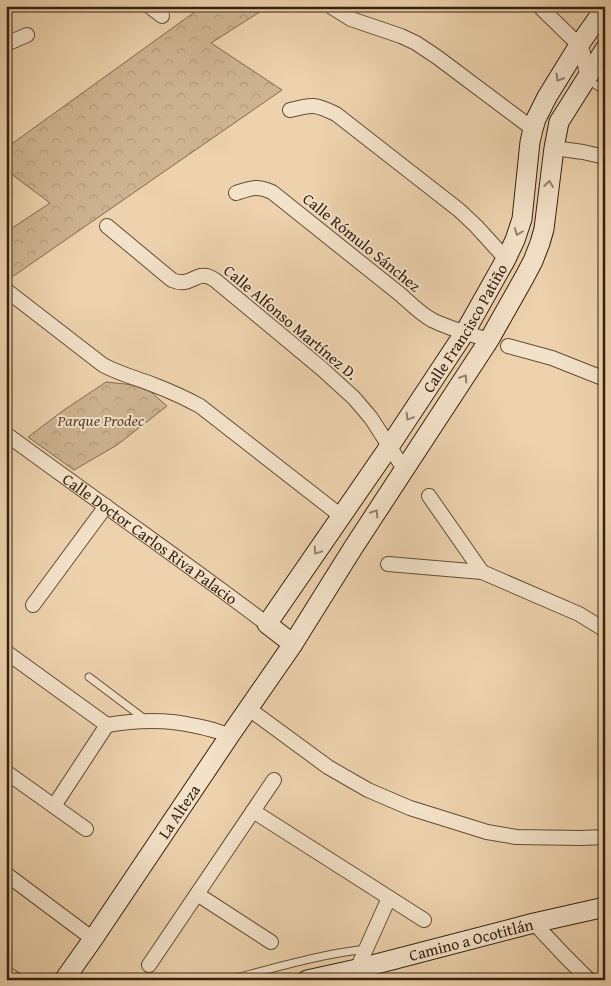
<svg xmlns="http://www.w3.org/2000/svg" width="611" height="986" font-family="'Gentium Book Plus',serif">
<defs>
<pattern id="forest-crowns" width="20" height="18" patternUnits="userSpaceOnUse" patternTransform="scale(1.25)"><rect width="20" height="18" fill="#ceb492"/><path d="M2 6a3 3 0 1 1 6 0M12 15a3 3 0 1 1 6 0" fill="none" stroke="#b29a7d"/></pattern>
</defs>
<rect width="100%" height="100%" fill="#edd2ad"/>
<filter id="stains"><feTurbulence type="fractalNoise" baseFrequency=".004" numOctaves="4"/><feColorMatrix values="0 0 0 0 .2 0 0 0 0 .09 0 0 0 0 .02 0 0 0 .5 -.17"/></filter>
<radialGradient id="worn" r=".72"><stop offset=".6" stop-color="#630" stop-opacity="0"/><stop offset="1" stop-color="#630" stop-opacity=".3"/></radialGradient>
<!-- forest -->
<g fill="url(#forest-crowns)" stroke="#826a50">
<polygon points="203,6 269,6 211,43 282,90 12,277 6,272 6,232 50,203 6,170 6,148"/>
<polygon points="106,382 144,386 167,406 117,445 74,470 28,437 64,410"/>
</g>
<g fill="none" stroke-linecap="round" stroke-linejoin="round">
<defs>
<g id="lane">
<polyline points="589,78 593,83 605,91"/>
<polyline points="89,677 146,720"/>
<path d="M229,980C274,968 320,954 367,949"/>
</g>
<g id="street">
<polyline points="149,6 162,16"/>
<polyline points="330,6 351,19 401,36 416,43 437,57 533,129"/>
<polyline points="539,6 579,45 583,53 587,76"/>
<polyline points="6,44 27,35"/>
<path d="M290,110C313,104 315,104 336,114L459,210L476,226L506,259"/>
<polyline points="554,148 583,152 605,157"/>
<path d="M236,193C251,188 257,185 272,192L401,295C411,304 421,314 432,320C450,329 470,334 489,340"/>
<path d="M107,226L172,280C193,289 196,267 215,280L321,368L354,398L371,418L404,469"/>
<path d="M6,290L103,365C120,374 136,378 154,385C170,391 185,398 200,406L341,516"/>
<polyline points="508,346 552,358 605,379"/>
<path id="s1" d="M6,434C93,498 181,559 267,624"/>
<polyline points="429,496 482,572"/>
<polyline points="388,564 482,572 579,614 605,630"/>
<polyline points="33,605 106,506"/>
<path d="M6,652L107,725C137,720 167,719 196,726C208,728 219,732 230,735"/>
<polyline points="249,709 328,767 368,790 410,808 487,832 516,837 582,838 605,837"/>
<polyline points="6,772 86,829"/>
<polyline points="54,806 107,725"/>
<polyline points="253,811 424,920"/>
<polyline points="6,874 93,939"/>
<polyline points="197,894 271,942"/>
<polyline points="534,923 564,955 589,980"/>
<polyline points="149,965 274,780"/>
<polyline points="357,969 389,898"/>
<polyline points="6,973 16,980"/>
</g>
<g id="secondary">
<path id="s2" d="M293,644L267,624L389,447L465,332L506,259L515,240L522,219L530,142L533,129L536,119L547,97L579,45L605,8"/>
<path id="s3" d="M64,980L93,939L230,735L293,644L353,548L489,340L524,278L533,261L540,243L544,229L554,148L559,122L605,49"/>
<path id="s4" d="M307,980L357,969L534,923L605,907"/>
</g>
</defs>
<!-- lane casing -->
<use href="#lane" stroke="#644c36" stroke-width="9"/>
<!-- street casing -->
<use href="#street" stroke="#644c36" stroke-width="16"/>
<!-- secondary casing -->
<use href="#secondary" stroke="#36200f" stroke-width="21"/>
<!-- lane -->
<use href="#lane" stroke="#f3e2ca" stroke-width="7"/>
<!-- street -->
<use href="#street" stroke="#f3e2ca" stroke-width="14"/>
<!-- secondary -->
<use href="#secondary" stroke="#f3e2ca" stroke-width="19"/>
</g>
<!-- one-way arrows -->
<defs><path id="oneway-chevron" d="M-2-3.5L2.5 0L-2 3.5" fill="none" stroke-width="1.6" stroke-linecap="round" stroke-linejoin="round" transform="scale(1.25)"/></defs>
<g stroke="#94816c">
<use href="#oneway-chevron" transform="translate(559 78) rotate(122)"/>
<use href="#oneway-chevron" transform="translate(549 184) rotate(-83)"/>
<use href="#oneway-chevron" transform="translate(518 232) rotate(111)"/>
<use href="#oneway-chevron" transform="translate(464 378) rotate(-57)"/>
<use href="#oneway-chevron" transform="translate(409 417) rotate(123)"/>
<use href="#oneway-chevron" transform="translate(375 513) rotate(-57)"/>
<use href="#oneway-chevron" transform="translate(317 551) rotate(124)"/>
</g>
<g text-anchor="middle" dominant-baseline="central" stroke-width="4" stroke-linejoin="round" paint-order="stroke">
<!-- street labels -->
<g font-size="16" fill="#36200f" stroke="#f3e2ca">
<text transform="translate(362 242) rotate(39)">Calle Rómulo Sánchez</text>
<text transform="translate(291 322) rotate(40)">Calle Alfonso Martínez D.</text>
<text stroke="none"><textPath href="#s2" startOffset="389">Calle Francisco Patiño</textPath></text>
<text stroke="none"><textPath href="#s1" startOffset="178">Calle Doctor Carlos Riva Palacio</textPath></text>
<text stroke="none"><textPath href="#s3" startOffset="204">La Alteza</textPath></text>
<text stroke="none"><textPath href="#s4" startOffset="169">Camino a Ocotitlán</textPath></text>
</g>
<!-- park labels -->
<g font-size="16" font-style="italic" fill="#5c4530" stroke="#f3e2ca">
<text x="101" y="420">Parque Prodec</text>
</g>
</g>
<!-- margin -->
<rect width="611" height="986" fill="none" stroke="#edd2ad" stroke-width="25"/>
<rect x="8" y="8" width="596" height="971" fill="none" stroke="#36200f" stroke-width="2.5"/>
<rect x="12" y="12" width="586" height="961" fill="none" stroke="#36200f"/>
<rect width="100%" height="100%" filter="url(#stains)"/>
<rect width="100%" height="100%" fill="url(#worn)"/>
</svg>
